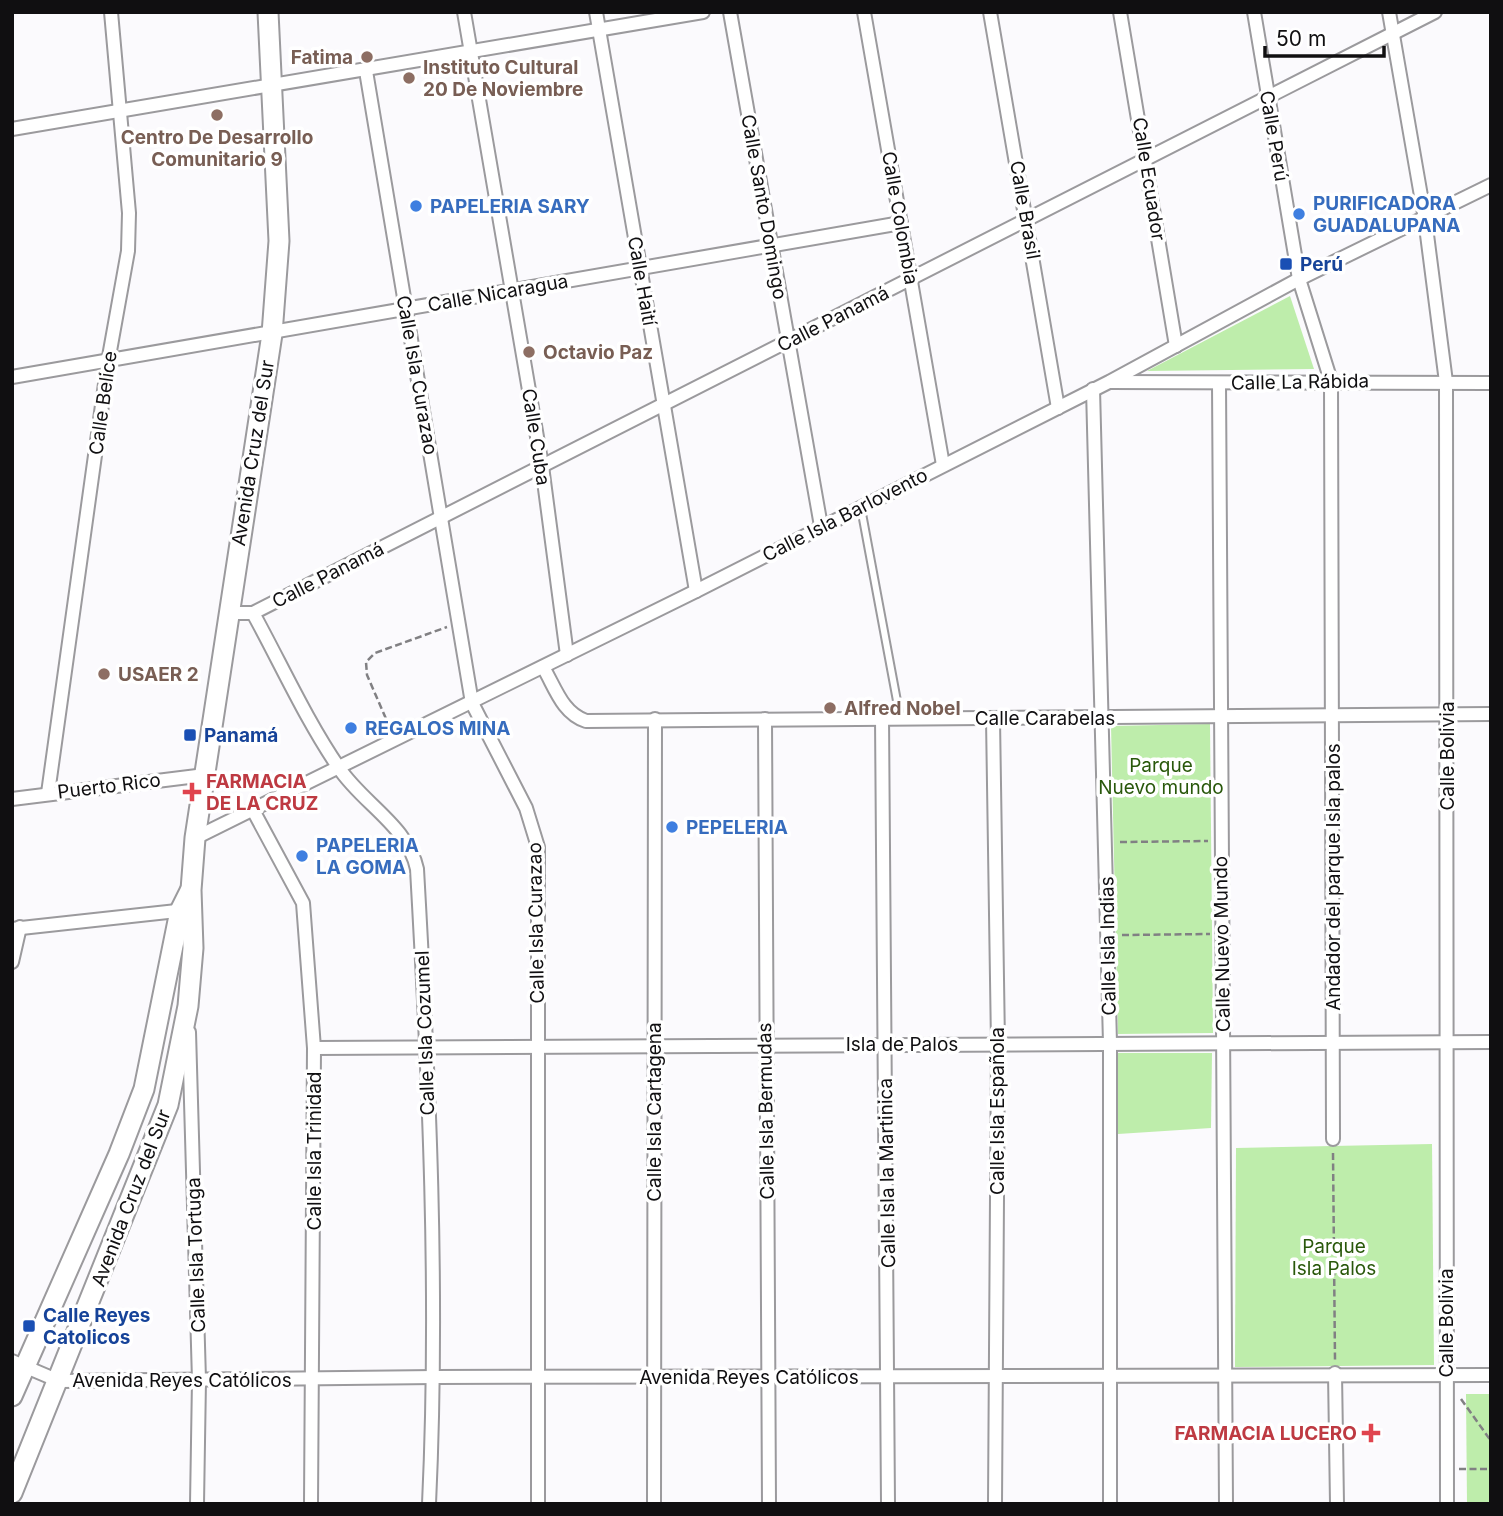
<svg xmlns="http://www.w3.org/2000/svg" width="1503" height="1516" font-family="Inter,sans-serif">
<rect width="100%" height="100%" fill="#fbfafd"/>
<!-- green -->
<g fill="#beedab">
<polygon points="1290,296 1314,369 1147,371"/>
<polygon points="1210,724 1213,1033 1118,1034 1111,726"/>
<polygon points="1118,1053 1212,1053 1211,1128 1118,1134"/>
<polygon points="1432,1144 1434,1365 1235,1367 1236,1148"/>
<polygon points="1466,1394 1491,1394 1491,1504 1467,1504"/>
</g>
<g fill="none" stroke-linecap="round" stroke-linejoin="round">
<defs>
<polyline id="service" points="861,508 900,717"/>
<g id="minor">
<polyline points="464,12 542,466 567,655"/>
<polyline points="596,12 696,591"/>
<polyline points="730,12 821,526"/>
<polyline points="864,12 943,465"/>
<polyline points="990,12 1058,408"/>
<polyline points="1120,12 1176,346"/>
<polyline points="1254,12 1299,279 1331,381 1333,1139"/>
<polyline points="1389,12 1425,219 1446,382 1447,1504"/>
<polyline points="366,71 472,703 526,808 538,847 538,1504"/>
<polyline points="12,129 703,12"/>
<polyline points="12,377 901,223"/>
<polyline points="1110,382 1491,383"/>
<polyline points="1219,383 1226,1504"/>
<polyline points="1093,389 1110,1043 1110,1504"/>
<polyline points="228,613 253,613 1435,12"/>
<path d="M253,613C281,664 306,720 339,768C362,803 408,826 417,869C429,1080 439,1292 429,1504"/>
<path d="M543,667C555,687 562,713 586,721L1491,714"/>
<polyline points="882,717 888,1504"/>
<polyline points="765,719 769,1504"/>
<polyline points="993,719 998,1044 995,1504"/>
<polyline points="48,793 108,362 128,251 129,213 111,12"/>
<polyline points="12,799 205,775"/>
<polyline points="254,812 303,903 314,1048 311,1504"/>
<polyline points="195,838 696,591 1109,382 1299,279 1491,185"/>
<polyline points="12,929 186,910"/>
<polyline points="12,962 20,927"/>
<polyline points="189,1032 199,1380 197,1504"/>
<polyline points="314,1048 1491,1042"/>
<polyline points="12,1361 59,1381 435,1377 1491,1375"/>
<polyline points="1335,1373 1337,1504"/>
<polyline points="654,1504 655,719"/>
</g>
<g id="secondary">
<polyline points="12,1396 119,1154 144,1089 180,911 190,891"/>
<polyline points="12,1493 168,1105 188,1006 193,948 191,890 195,838 272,334 279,241 268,12"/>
</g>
</defs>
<!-- service casing -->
<use href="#service" stroke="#9b9a9d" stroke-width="10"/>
<!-- minor casing -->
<use href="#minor" stroke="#9b9a9d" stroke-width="16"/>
<!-- secondary casing -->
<use href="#secondary" stroke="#9b9a9d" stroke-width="23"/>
<!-- path -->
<g stroke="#818083" stroke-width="2.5" stroke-dasharray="7 3.5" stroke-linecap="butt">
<polyline points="390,728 367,675 366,662 375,653 447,627"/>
<polyline points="1120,842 1208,841"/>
<polyline points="1122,935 1210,934"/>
<polyline points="1333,1153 1335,1360"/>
<polyline points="1461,1399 1491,1441"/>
<polyline points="1459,1469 1491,1469"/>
</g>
<!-- service -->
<use href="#service" stroke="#fff" stroke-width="6"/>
<!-- minor -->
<use href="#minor" stroke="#fff" stroke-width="12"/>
<!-- secondary -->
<use href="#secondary" stroke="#fff" stroke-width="19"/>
</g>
<!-- markers -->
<g fill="#8d6e63" stroke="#fff" stroke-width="2.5">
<circle cx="367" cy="57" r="7"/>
<circle cx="409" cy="78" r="7"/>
<circle cx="217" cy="115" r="7"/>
<circle cx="529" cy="352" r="7"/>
<circle cx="104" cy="674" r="7"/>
<circle cx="830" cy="708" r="7"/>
</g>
<g fill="#3f7fe0" stroke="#fff" stroke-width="2.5">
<circle cx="416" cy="206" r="7"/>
<circle cx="1299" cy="214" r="7"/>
<circle cx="351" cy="728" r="7"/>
<circle cx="672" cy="827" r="7"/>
<circle cx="302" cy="856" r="7"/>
</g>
<g fill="#1a4fb4" stroke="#fff" stroke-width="2.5">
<rect x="1279" y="257" width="14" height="14" rx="3.5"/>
<rect x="183" y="728" width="14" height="14" rx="3.5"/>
<rect x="22" y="1319" width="14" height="14" rx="3.5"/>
</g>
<g fill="#e0444e" stroke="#fff" stroke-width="2.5">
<path d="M188.5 781.5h7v7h7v7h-7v7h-7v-7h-7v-7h7z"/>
<path d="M1367.5 1422.5h7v7h7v7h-7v7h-7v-7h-7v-7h7z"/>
</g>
<g text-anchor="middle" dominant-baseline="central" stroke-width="7" stroke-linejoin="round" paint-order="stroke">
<!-- education labels -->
<g font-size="19" font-weight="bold" fill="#785e54" stroke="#fff" text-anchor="start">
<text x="353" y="57" text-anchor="end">Fatima</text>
<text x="423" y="67">Instituto Cultural<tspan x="423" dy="22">20 De Noviembre</tspan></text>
<text x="217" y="137" text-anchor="middle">Centro De Desarrollo<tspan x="217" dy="22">Comunitario 9</tspan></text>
<text x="543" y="352">Octavio Paz</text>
<text x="118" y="674">USAER 2</text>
<text x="844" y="708">Alfred Nobel</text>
</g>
<!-- street labels -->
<g font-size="19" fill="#100f11" stroke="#fff">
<text transform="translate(1274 136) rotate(80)">Calle Perú</text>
<text transform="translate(1149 179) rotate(81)">Calle Ecuador</text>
<text transform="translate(764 207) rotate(80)">Calle Santo Domingo</text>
<text transform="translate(1025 210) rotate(80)">Calle Brasil</text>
<text transform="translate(900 218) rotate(80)">Calle Colombia</text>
<text transform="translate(642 281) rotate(80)">Calle Haití</text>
<text transform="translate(498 293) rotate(-10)">Calle Nicaragua</text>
<text transform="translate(833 319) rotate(-27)">Calle Panamá</text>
<text transform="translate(417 375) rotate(80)">Calle Isla Curazao</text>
<text transform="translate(1300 382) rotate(-1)">Calle La Rábida</text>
<text transform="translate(103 403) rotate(-82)">Calle Belice</text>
<text transform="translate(536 437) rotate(81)">Calle Cuba</text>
<text transform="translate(253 453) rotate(-81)">Avenida Cruz del Sur</text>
<text transform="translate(845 515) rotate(-27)">Calle Isla Barlovento</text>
<text transform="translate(328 575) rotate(-27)">Calle Panamá</text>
<text x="1045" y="718">Calle Carabelas</text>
<text transform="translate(1447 756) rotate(-90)">Calle Bolivia</text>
<text transform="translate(109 786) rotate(-7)">Puerto Rico</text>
<text transform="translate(1333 877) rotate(-90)">Andador del parque Isla palos</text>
<text transform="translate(536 923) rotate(-91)">Calle Isla Curazao</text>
<text transform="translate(1222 944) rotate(-91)">Calle Nuevo Mundo</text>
<text transform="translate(1108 946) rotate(-91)">Calle Isla Indias</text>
<text transform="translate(425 1033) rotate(-92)">Calle Isla Cozumel</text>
<text x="902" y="1044">Isla de Palos</text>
<text transform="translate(766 1111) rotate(-91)">Calle Isla Bermudas</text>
<text transform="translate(997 1111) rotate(-90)">Calle Isla Española</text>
<text transform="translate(654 1112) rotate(-90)">Calle Isla Cartagena</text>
<text transform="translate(314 1151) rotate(-90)">Calle Isla Trinidad</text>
<text transform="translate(887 1173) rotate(-91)">Calle Isla la Martinica</text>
<text transform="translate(131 1198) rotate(-69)">Avenida Cruz del Sur</text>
<text transform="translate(196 1255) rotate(-92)">Calle Isla Tortuga</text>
<text transform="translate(1446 1323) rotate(-90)">Calle Bolivia</text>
<text x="749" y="1377">Avenida Reyes Católicos</text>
<text x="182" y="1380">Avenida Reyes Católicos</text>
</g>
<!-- shop labels -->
<g font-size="19" font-weight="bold" fill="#366cbe" stroke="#fff" text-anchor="start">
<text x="1313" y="203">PURIFICADORA<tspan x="1313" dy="22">GUADALUPANA</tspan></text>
<text x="430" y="206">PAPELERIA SARY</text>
<text x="365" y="728">REGALOS MINA</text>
<text x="686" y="827">PEPELERIA</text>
<text x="316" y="845">PAPELERIA<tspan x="316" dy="22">LA GOMA</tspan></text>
</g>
<!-- transit labels -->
<g font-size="19" font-weight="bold" fill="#164399" stroke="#fff" text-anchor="start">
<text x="1300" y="264">Perú</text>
<text x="204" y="735">Panamá</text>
<text x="43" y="1315">Calle Reyes<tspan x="43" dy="22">Catolicos</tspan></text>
</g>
<!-- park labels -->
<g font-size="19" fill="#29580b" stroke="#fff">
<text x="1161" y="765">Parque<tspan x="1161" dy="22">Nuevo mundo</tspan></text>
<text x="1334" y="1246">Parque<tspan x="1334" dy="22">Isla Palos</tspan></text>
</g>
<!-- health labels -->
<g font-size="19" font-weight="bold" fill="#be3a42" stroke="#fff" text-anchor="start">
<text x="206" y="781">FARMACIA<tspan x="206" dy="22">DE LA CRUZ</tspan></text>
<text x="1357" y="1433" text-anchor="end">FARMACIA LUCERO</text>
</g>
</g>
<!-- border -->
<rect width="1503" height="1516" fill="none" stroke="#100f11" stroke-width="28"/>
<!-- scale -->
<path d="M1265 46v10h119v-10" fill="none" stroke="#100f11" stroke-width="3.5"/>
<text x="1276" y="46" font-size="21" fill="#100f11" stroke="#ffffff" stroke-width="5" paint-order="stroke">50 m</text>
</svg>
